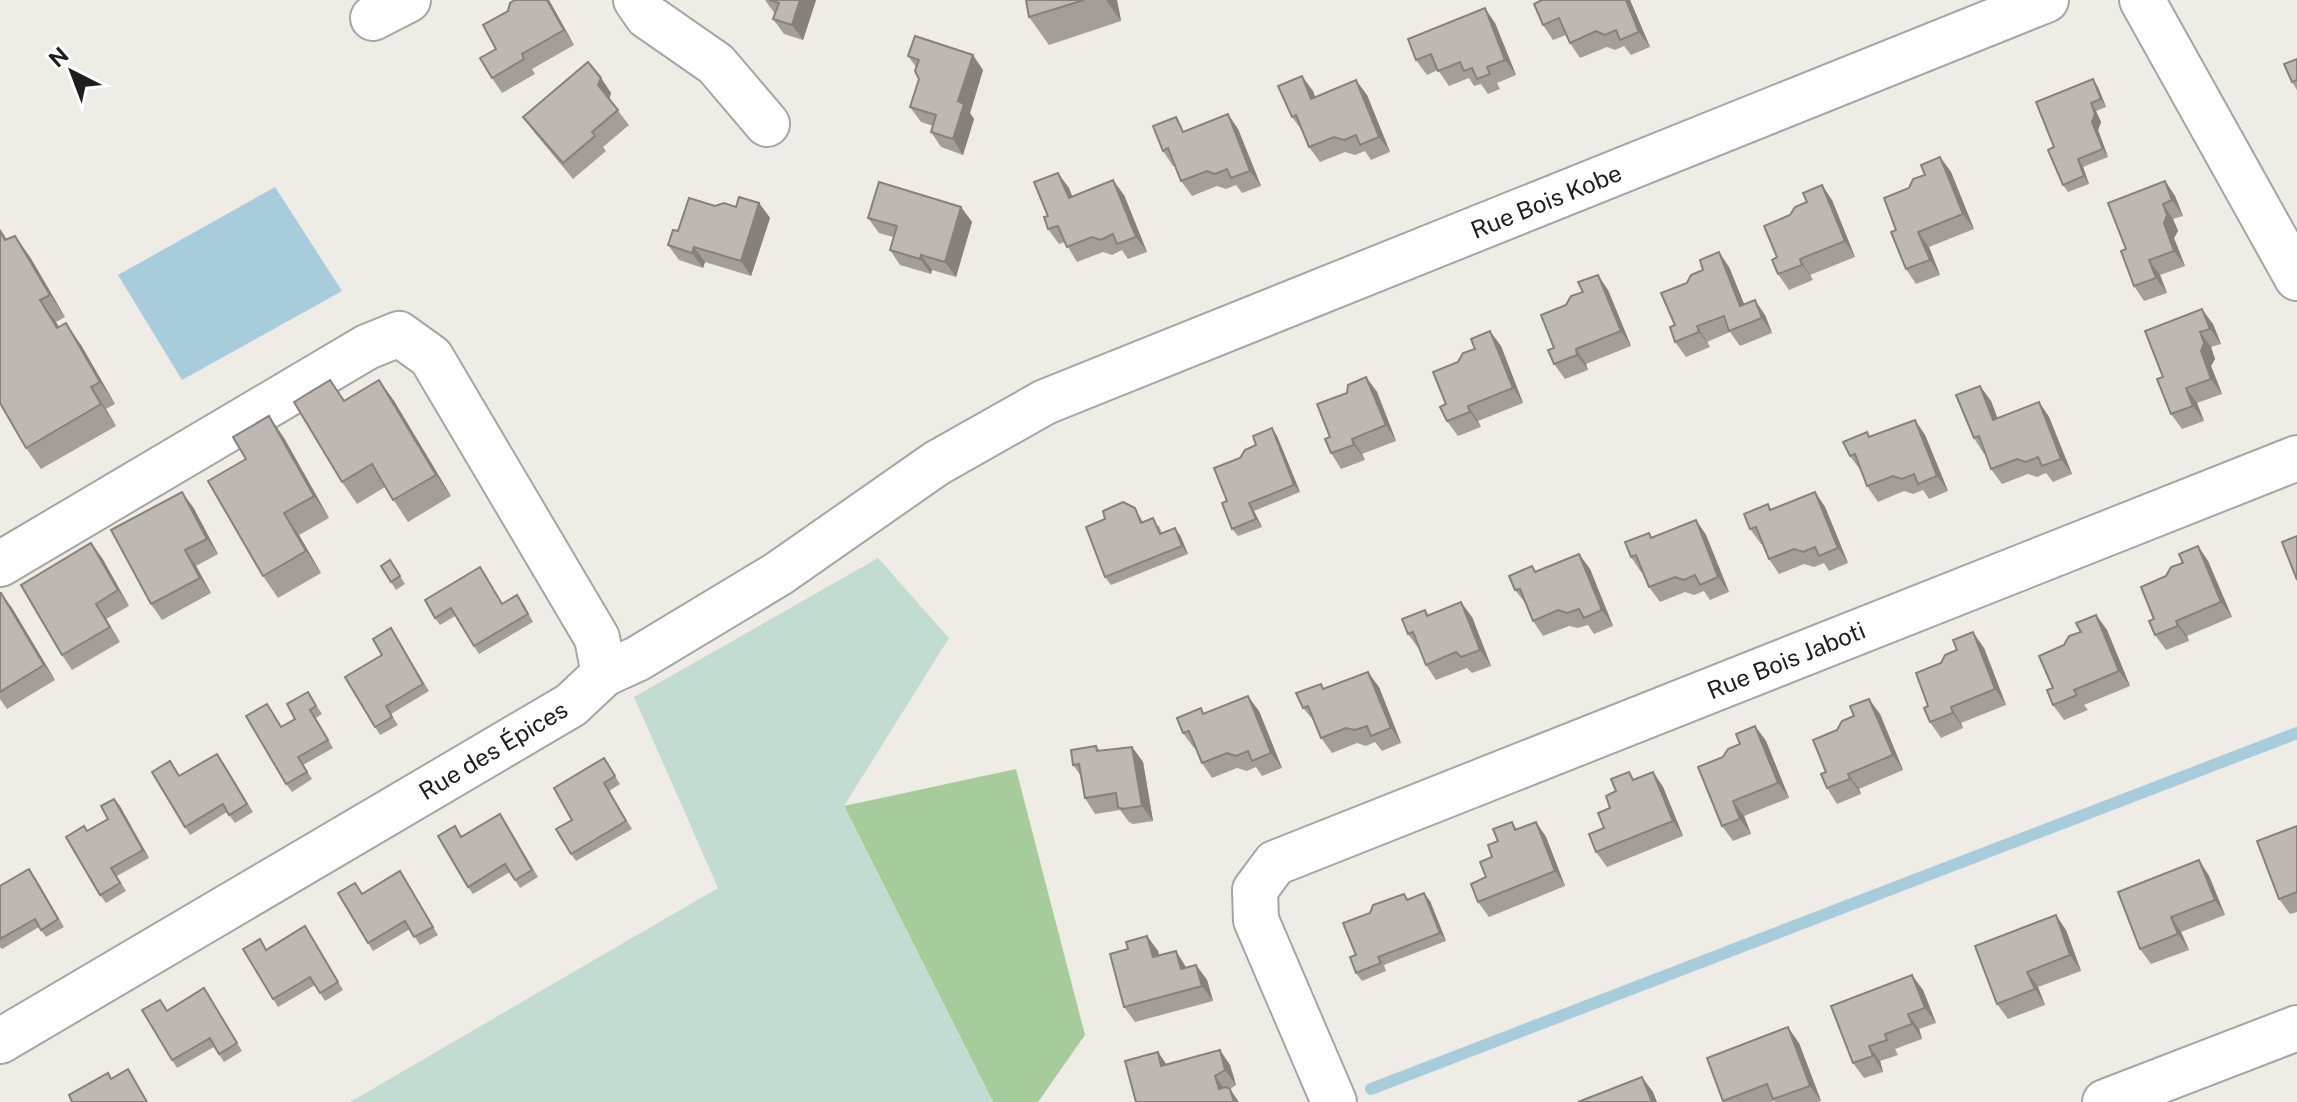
<svg xmlns="http://www.w3.org/2000/svg" width="2297" height="1102" font-family="'Public Sans',sans-serif">
<rect width="100%" height="100%" fill="#efece5"/>
<!-- forest -->
<polygon fill="#a7cc9b" points="1016,769 1085,1035 1038,1102 993,1102 844,806"/>
<!-- wetland -->
<polygon fill="#c3dcd2" points="878,558 949,638 844,806 993,1102 350,1102 718,888 634,697"/>
<!-- water -->
<polygon fill="#a7ccdb" points="275,187 342,291 182,380 118,275"/>
<g fill="none" stroke-linecap="round" stroke-linejoin="round">
<!-- stream -->
<polyline stroke="#a7ccdb" stroke-width="12" points="1371,1089 2297,733"/>
<defs>
<g id="minor">
<polyline points="636,0 647,16 716,64 767,124"/>
<polyline points="2142,0 2297,278"/>
<polyline points="373,18 408,0"/>
<polyline points="0,564 367,347 399,334 431,357 597,638 604,674 571,705 0,1041"/>
<polyline points="604,674 637,659 778,574 937,463 1045,402 2046,0"/>
<polyline points="1334,1102 1256,920 1255,890 1275,863 2297,458"/>
<polyline points="2105,1102 2297,1028"/>
</g>
</defs>
<!-- minor casing -->
<use href="#minor" stroke="#a5a5a5" stroke-width="48"/>
<!-- minor -->
<use href="#minor" stroke="#fff" stroke-width="44"/>
</g>
<!-- wall -->
<g fill="#a49e99">
<polygon points="515,0 549,0 574,45 532,69 535,74 502,93 492,78 496,49 508,11"/>
<polygon points="765,0 816,0 803,40 784,34 773,19 775,14"/>
<polygon points="1026,0 1117,0 1121,21 1049,45 1029,17"/>
<polygon points="1630,0 1650,47 1631,55 1624,46 1615,50 1607,47 1580,58 1570,43 1566,35 1553,40 1543,25 1534,4"/>
<polygon points="1495,23 1516,75 1497,83 1500,89 1488,94 1481,84 1474,86 1469,78 1449,86 1438,70 1427,75 1416,60"/>
<polygon points="908,56 983,70 970,113 974,119 963,155 941,147 931,132 933,126 921,122 910,107 919,79 916,67"/>
<polygon points="2297,59 2297,90 2292,82"/>
<polygon points="601,78 611,93 609,99 629,125 603,147 606,151 573,179 534,132 523,117"/>
<polygon points="2098,87 2106,107 2096,111 2101,122 2098,130 2108,157 2083,167 2089,184 2068,192 2063,185 2054,147"/>
<polygon points="1313,91 1315,97 1367,95 1390,152 1371,160 1365,151 1355,155 1345,152 1320,162 1309,147 1303,132 1292,117"/>
<polygon points="1238,129 1261,186 1242,193 1236,185 1226,189 1217,186 1192,196 1181,181 1175,166 1173,166 1163,151 1186,131"/>
<polygon points="1940,157 1951,172 1974,229 1929,247 1940,275 1916,284 1906,269 1909,188 1925,175"/>
<polygon points="2165,181 2175,196 2183,216 2173,219 2178,231 2174,238 2185,266 2160,275 2167,293 2144,301 2134,286 2126,249"/>
<polygon points="1069,188 1072,197 1124,195 1147,252 1128,259 1122,250 1112,255 1103,252 1077,262 1065,242 1059,244 1048,229 1048,216"/>
<polygon points="1832,200 1855,257 1810,275 1813,280 1789,290 1778,274 1777,257"/>
<polygon points="759,203 770,218 751,276 705,262 703,268 679,260 668,245 678,231 715,206 736,207"/>
<polygon points="961,207 972,222 956,277 932,270 931,274 900,265 890,250 893,237 879,233 868,218"/>
<polygon points="0,229 7,239 30,257 65,317 56,322 59,327 81,345 115,404 106,409 116,426 41,469 26,448 0,403"/>
<polygon points="1729,267 1744,304 1765,315 1772,333 1740,346 1730,332 1707,342 1710,347 1686,357 1675,342"/>
<polygon points="1608,290 1631,346 1586,364 1588,370 1565,379 1554,364 1554,348 1566,305"/>
<polygon points="2213,324 2221,344 2211,347 2215,359 2211,366 2222,394 2197,403 2204,421 2182,429 2171,414 2163,377 2145,331"/>
<polygon points="1501,346 1523,403 1478,421 1481,427 1458,436 1447,421 1446,404"/>
<polygon points="1366,377 1377,392 1396,441 1362,454 1365,460 1341,469 1331,453 1330,437 1347,393"/>
<polygon points="379,380 394,401 451,496 408,522 385,487 357,504 342,482 345,400"/>
<polygon points="1980,386 1991,401 1998,419 2039,402 2049,417 2072,474 2053,482 2046,473 2037,477 2028,474 2002,484 1991,469 1985,453 1984,454 1974,438"/>
<polygon points="269,416 284,438 329,518 299,535 321,573 278,598 263,576 246,459"/>
<polygon points="1915,420 1925,435 1948,491 1929,499 1923,490 1913,494 1904,491 1878,502 1867,486 1861,471 1850,456 1870,437"/>
<polygon points="1272,428 1277,436 1300,492 1254,511 1262,527 1238,536 1232,529 1227,501 1240,458 1256,445"/>
<polygon points="1815,492 1825,507 1848,563 1829,571 1824,563 1814,567 1804,564 1779,574 1769,559 1762,544 1761,544 1750,529 1771,510"/>
<polygon points="193,507 218,554 196,566 211,593 162,620 151,604"/>
<polygon points="1135,508 1143,522 1159,526 1162,533 1180,535 1188,554 1111,585 1105,577"/>
<polygon points="1696,520 1706,535 1729,592 1710,600 1704,591 1694,595 1685,592 1660,602 1649,587 1643,572 1641,572 1631,557 1649,533 1652,538"/>
<polygon points="91,543 102,558 129,606 106,619 120,642 72,670 62,655"/>
<polygon points="2198,546 2208,561 2232,617 2187,636 2189,641 2166,650 2155,635 2166,576 2183,563"/>
<polygon points="1579,554 1590,569 1613,626 1594,634 1588,625 1578,628 1569,626 1543,636 1533,621 1527,605 1515,590 1536,571"/>
<polygon points="390,560 405,584 396,590 381,566"/>
<polygon points="485,575 503,604 523,603 533,622 479,654 455,616 440,625 435,618"/>
<polygon points="0,593 12,608 55,680 7,709 0,699"/>
<polygon points="1425,610 1429,615 1472,617 1491,666 1472,673 1467,668 1436,680 1426,665 1419,649 1408,634"/>
<polygon points="2096,615 2107,630 2130,686 2084,705 2088,710 2064,720 2053,705 2053,688 2064,645 2081,632"/>
<polygon points="391,628 429,691 391,714 398,725 380,735 375,727"/>
<polygon points="1984,648 2006,705 1961,723 1963,728 1941,738 1930,722 1928,706"/>
<polygon points="1321,684 1324,689 1379,687 1401,743 1382,751 1375,742 1366,746 1357,743 1332,753 1321,738 1315,722 1303,708"/>
<polygon points="313,700 322,714 316,718 333,748 303,765 312,779 292,792 286,784 295,719"/>
<polygon points="1201,708 1204,714 1259,711 1282,768 1262,776 1256,767 1247,771 1237,768 1212,778 1202,763 1195,748 1194,748 1183,733"/>
<polygon points="1880,714 1903,770 1859,789 1861,794 1837,804 1827,788 1826,772"/>
<polygon points="1755,726 1766,741 1789,798 1744,816 1751,834 1733,841 1722,826 1723,757 1740,744"/>
<polygon points="1096,746 1100,751 1132,747 1143,762 1153,821 1133,824 1129,822 1120,810 1095,814 1085,798 1081,776 1073,765"/>
<polygon points="604,758 620,784 609,791 632,829 576,861 571,854 572,820"/>
<polygon points="223,762 253,812 235,823 227,812 190,835 185,827 180,776"/>
<polygon points="1653,772 1663,787 1683,836 1607,867 1596,852 1616,791 1634,779"/>
<polygon points="114,799 149,858 117,876 126,891 106,903 100,895 87,831 108,819"/>
<polygon points="505,821 538,877 520,888 510,872 473,894 468,887 462,836"/>
<polygon points="1512,822 1517,829 1536,822 1546,837 1565,886 1489,917 1478,902 1498,841"/>
<polygon points="2297,826 2297,912 2290,914 2279,899"/>
<polygon points="2199,860 2209,876 2225,915 2181,932 2189,950 2151,964 2140,949"/>
<polygon points="400,871 438,935 420,945 410,929 373,951 368,943 363,893"/>
<polygon points="35,877 64,927 46,937 39,927 2,949 0,947 0,886"/>
<polygon points="1404,894 1408,899 1430,901 1446,941 1384,965 1386,971 1362,981 1356,973 1356,955 1370,913"/>
<polygon points="2066,930 2081,971 2038,987 2045,1005 2008,1019 1997,1004"/>
<polygon points="310,934 343,990 325,1001 315,985 278,1007 273,999 267,949"/>
<polygon points="1147,936 1158,951 1159,956 1187,968 1196,965 1207,980 1213,1001 1135,1022 1124,1007 1128,949"/>
<polygon points="204,988 242,1051 224,1062 214,1047 177,1068 172,1060 167,1010"/>
<polygon points="1923,990 1936,1023 1919,1029 1922,1039 1895,1049 1898,1055 1880,1061 1883,1072 1864,1078 1853,1063"/>
<polygon points="1799,1043 1821,1101 1818,1102 1775,1102 1774,1101 1771,1102 1724,1102 1707,1058"/>
<polygon points="1158,1052 1166,1064 1230,1065 1236,1085 1230,1089 1136,1102"/>
</g>
<!-- shaded-wall -->
<g fill="#86817d">
<polygon points="547,0 549,0 574,45 564,30"/>
<polygon points="800,0 816,0 803,40 792,25"/>
<polygon points="1106,0 1117,0 1121,21"/>
<polygon points="1626,0 1630,0 1650,47 1639,32"/>
<polygon points="1485,8 1495,23 1516,75 1505,60"/>
<polygon points="973,55 983,70 970,113 974,119 963,155 953,139 958,101"/>
<polygon points="1302,76 1313,91 1321,114 1311,99"/>
<polygon points="601,78 611,93 609,100 598,85"/>
<polygon points="2093,79 2098,87 2106,107 2101,99"/>
<polygon points="1356,80 1367,95 1390,152 1379,137"/>
<polygon points="2091,103 2096,111 2101,122 2098,130 2108,157 2103,149 2092,122"/>
<polygon points="1228,114 1238,129 1261,186 1250,171"/>
<polygon points="1940,157 1951,172 1974,229 1963,214"/>
<polygon points="2078,159 2083,167 2089,184 2084,176"/>
<polygon points="1058,173 1069,188 1079,213 1069,198"/>
<polygon points="1113,180 1124,195 1147,252 1136,237"/>
<polygon points="2165,181 2175,196 2183,216 2172,200"/>
<polygon points="1822,185 1832,200 1855,257 1845,241"/>
<polygon points="759,203 770,218 751,276 741,261"/>
<polygon points="2163,204 2173,219 2178,231 2174,238 2185,266 2174,251 2164,223"/>
<polygon points="961,207 972,222 956,277 945,262"/>
<polygon points="1918,232 1929,247 1940,275 1930,260"/>
<polygon points="15,236 30,257 65,317 50,295"/>
<polygon points="694,247 705,262 703,268 692,253"/>
<polygon points="1719,252 1729,267 1751,321 1740,306"/>
<polygon points="921,255 932,270 931,274 920,259"/>
<polygon points="1800,259 1810,275 1813,280 1802,265"/>
<polygon points="2149,260 2160,275 2167,293 2156,278"/>
<polygon points="1598,275 1608,290 1631,346 1621,331"/>
<polygon points="40,300 56,322 72,350 57,328"/>
<polygon points="1755,300 1765,315 1772,333 1762,318"/>
<polygon points="2202,309 2213,324 2221,344 2210,329"/>
<polygon points="66,323 81,345 115,404 100,382"/>
<polygon points="1697,326 1707,342 1710,347 1699,332"/>
<polygon points="1490,331 1501,346 1523,403 1513,388"/>
<polygon points="2200,332 2211,347 2215,359 2211,366 2222,394 2211,379 2201,351"/>
<polygon points="1576,349 1586,364 1588,370 1577,355"/>
<polygon points="1366,377 1377,392 1396,441 1386,425"/>
<polygon points="379,380 394,401 451,496 436,475"/>
<polygon points="1980,386 1991,401 2004,436 1993,420"/>
<polygon points="91,387 106,409 116,426 101,404"/>
<polygon points="2186,388 2197,403 2204,421 2193,406"/>
<polygon points="2039,402 2049,417 2072,474 2061,459"/>
<polygon points="1468,406 1478,421 1481,427 1470,412"/>
<polygon points="269,416 284,438 329,518 314,496"/>
<polygon points="1915,420 1925,435 1948,491 1937,476"/>
<polygon points="1272,428 1277,436 1300,492 1294,485"/>
<polygon points="1352,439 1362,454 1365,460 1354,445"/>
<polygon points="182,492 193,507 218,554 207,539"/>
<polygon points="1815,492 1825,507 1848,563 1838,548"/>
<polygon points="1249,503 1254,511 1262,527 1256,519"/>
<polygon points="284,513 299,535 321,573 306,551"/>
<polygon points="1696,520 1706,535 1729,592 1718,577"/>
<polygon points="1175,528 1180,535 1188,554 1182,546"/>
<polygon points="91,543 102,558 129,606 118,590"/>
<polygon points="2198,546 2208,561 2232,617 2221,602"/>
<polygon points="185,550 196,566 211,593 200,578"/>
<polygon points="1579,554 1590,569 1613,626 1602,610"/>
<polygon points="1,593 12,608 55,680 44,665"/>
<polygon points="1461,602 1472,617 1491,666 1480,650"/>
<polygon points="96,604 106,619 120,642 110,627"/>
<polygon points="2096,615 2107,630 2130,686 2119,671"/>
<polygon points="2176,621 2187,636 2189,641 2178,626"/>
<polygon points="1973,632 1984,648 2006,705 1995,689"/>
<polygon points="1368,672 1379,687 1401,743 1391,728"/>
<polygon points="1248,696 1259,711 1282,768 1271,753"/>
<polygon points="1869,699 1880,714 1903,770 1893,755"/>
<polygon points="1951,707 1961,723 1963,728 1953,713"/>
<polygon points="1755,726 1766,741 1789,798 1778,783"/>
<polygon points="1132,747 1143,762 1153,821 1142,806"/>
<polygon points="1653,772 1663,787 1683,836 1673,821"/>
<polygon points="1848,774 1859,789 1861,794 1850,779"/>
<polygon points="114,799 120,806 149,858 143,850"/>
<polygon points="1733,801 1744,816 1751,834 1740,819"/>
<polygon points="1536,822 1546,837 1565,886 1555,871"/>
<polygon points="2199,860 2209,876 2225,915 2215,900"/>
<polygon points="1424,893 1430,901 1446,941 1440,933"/>
<polygon points="2056,915 2066,930 2081,971 2070,955"/>
<polygon points="2171,917 2181,932 2189,950 2178,934"/>
<polygon points="1147,936 1158,951 1164,972 1153,957"/>
<polygon points="1176,951 1186,967 1192,984 1181,969"/>
<polygon points="1196,965 1207,980 1213,1001 1202,986"/>
<polygon points="2027,972 2038,987 2045,1005 2035,989"/>
<polygon points="1912,975 1923,990 1936,1023 1925,1008"/>
<polygon points="1908,1014 1919,1029 1922,1039 1912,1024"/>
<polygon points="1788,1027 1799,1043 1821,1101 1810,1086"/>
<polygon points="1869,1046 1880,1061 1883,1072 1873,1056"/>
<polygon points="1220,1050 1230,1065 1236,1085 1225,1070"/>
<polygon points="1158,1052 1168,1067 1161,1066"/>
<polygon points="1215,1076 1226,1091 1219,1089"/>
<polygon points="1642,1077 1653,1092 1657,1102 1652,1102"/>
<polygon points="1230,1089 1239,1102 1234,1102"/>
</g>
<!-- building -->
<g fill="#bfb8b2" stroke="#86817d" stroke-width="2">
<polygon points="515,0 547,0 564,30 522,54 524,59 492,78 480,58 496,49 483,25 508,11 510,3"/>
<polygon points="769,0 800,0 792,25 773,19 779,3"/>
<polygon points="1026,0 1084,0 1029,17"/>
<polygon points="1542,0 1626,0 1639,32 1620,40 1616,30 1605,35 1596,31 1570,43 1559,18 1543,25 1534,4"/>
<polygon points="1485,8 1505,60 1487,67 1490,74 1477,79 1472,68 1464,71 1460,62 1438,71 1431,54 1416,60 1408,39"/>
<polygon points="915,36 973,55 958,101 964,104 953,139 931,132 936,115 910,107 919,79 915,71 919,60 908,56"/>
<polygon points="2297,59 2297,80 2292,82 2284,64"/>
<polygon points="588,62 601,78 598,85 618,110 592,132 595,136 563,163 523,117"/>
<polygon points="1302,76 1311,99 1356,80 1379,137 1360,145 1356,135 1344,140 1334,137 1309,147 1296,115 1292,117 1278,86"/>
<polygon points="2093,79 2101,99 2091,103 2095,114 2092,122 2103,149 2078,159 2084,176 2063,185 2048,150 2054,147 2036,102"/>
<polygon points="1228,114 1250,171 1231,178 1227,169 1215,174 1207,171 1181,181 1168,148 1163,151 1153,126 1176,117 1183,132"/>
<polygon points="1940,157 1963,214 1918,232 1930,260 1906,269 1891,232 1896,230 1884,198 1909,188 1913,179 1925,175 1921,165"/>
<polygon points="1058,173 1069,198 1113,180 1136,237 1117,244 1113,234 1101,240 1092,237 1067,247 1058,226 1048,229 1044,217 1048,216 1034,182"/>
<polygon points="2165,181 2172,200 2163,204 2167,215 2164,223 2174,251 2149,260 2156,278 2134,286 2121,251 2126,249 2108,203"/>
<polygon points="879,182 961,207 945,262 921,255 920,259 890,250 897,226 868,218"/>
<polygon points="1822,185 1845,241 1800,259 1802,265 1778,274 1772,260 1777,257 1764,226 1790,215 1795,207 1807,202 1803,193"/>
<polygon points="739,197 759,203 741,261 694,247 692,253 668,245 673,230 678,231 689,198 715,206 724,203 736,207"/>
<polygon points="0,231 5,240 15,236 50,295 40,300 57,328 66,323 100,382 91,387 101,404 26,448 0,403"/>
<polygon points="1719,252 1740,306 1755,300 1762,318 1729,331 1724,316 1697,326 1699,332 1675,342 1670,327 1675,325 1661,293 1687,283 1691,275 1703,270 1700,260"/>
<polygon points="1598,275 1621,331 1576,349 1577,355 1554,364 1548,350 1554,348 1541,315 1566,305 1571,296 1583,292 1578,282"/>
<polygon points="2202,309 2210,329 2200,332 2204,343 2201,351 2211,379 2186,388 2193,406 2171,414 2157,379 2163,377 2145,331"/>
<polygon points="1490,331 1513,388 1468,406 1470,412 1447,421 1440,407 1446,404 1433,372 1458,362 1463,353 1475,349 1471,339"/>
<polygon points="1366,377 1386,425 1352,439 1354,445 1331,453 1325,439 1330,437 1317,404 1347,393 1348,385"/>
<polygon points="330,380 344,401 379,380 436,475 393,500 372,464 342,482 294,402"/>
<polygon points="1980,386 1993,420 2039,402 2061,459 2042,466 2038,457 2026,462 2017,459 1991,469 1979,436 1974,438 1956,395"/>
<polygon points="269,416 314,496 284,513 306,551 263,576 208,481 246,459 233,437"/>
<polygon points="1915,420 1937,476 1918,484 1914,474 1902,479 1893,476 1867,486 1855,454 1850,456 1843,442 1867,432 1869,437"/>
<polygon points="1272,428 1294,485 1249,503 1256,519 1232,529 1222,503 1227,501 1214,468 1240,458 1245,450 1256,445 1253,436"/>
<polygon points="182,492 207,539 185,550 200,578 151,604 111,530"/>
<polygon points="1815,492 1838,548 1819,556 1815,547 1803,552 1794,549 1769,559 1756,527 1750,529 1744,514 1768,504 1770,510"/>
<polygon points="1123,502 1135,508 1141,523 1153,518 1160,534 1175,528 1182,546 1105,577 1086,527 1105,519 1103,511"/>
<polygon points="1696,520 1718,577 1700,585 1695,575 1684,580 1675,577 1649,587 1636,555 1631,557 1625,542 1649,533 1651,538"/>
<polygon points="2297,536 2297,580 2282,542"/>
<polygon points="91,543 118,590 96,604 110,627 62,655 21,585"/>
<polygon points="2198,546 2221,602 2176,621 2178,626 2155,635 2149,621 2154,619 2141,587 2166,576 2171,567 2183,563 2179,554"/>
<polygon points="1579,554 1602,610 1584,618 1579,609 1567,613 1558,610 1533,621 1520,589 1515,590 1509,576 1532,566 1535,572"/>
<polygon points="390,560 400,576 391,582 381,566"/>
<polygon points="480,567 502,604 517,595 528,614 474,646 451,608 435,618 425,600"/>
<polygon points="0,593 1,593 44,665 0,692"/>
<polygon points="1461,602 1480,650 1461,657 1456,652 1426,665 1413,632 1408,634 1402,619 1425,610 1427,616"/>
<polygon points="2096,615 2119,671 2074,690 2077,695 2053,705 2047,690 2053,688 2039,656 2064,645 2069,636 2081,632 2076,623"/>
<polygon points="391,628 423,684 386,706 392,717 375,727 345,677 382,655 373,639"/>
<polygon points="1973,632 1995,689 1951,707 1953,713 1930,722 1924,708 1928,706 1916,673 1941,663 1945,655 1957,650 1953,640"/>
<polygon points="1368,672 1391,728 1371,736 1367,726 1355,730 1346,728 1321,738 1308,706 1303,708 1296,693 1321,684 1323,689"/>
<polygon points="308,692 316,706 310,710 328,740 298,757 307,772 286,784 246,716 267,704 281,727 295,719 287,704"/>
<polygon points="1248,696 1271,753 1252,761 1248,751 1236,756 1227,753 1202,763 1189,731 1183,733 1177,718 1201,708 1203,714"/>
<polygon points="1869,699 1893,755 1848,774 1850,779 1827,788 1821,774 1826,772 1813,740 1837,730 1842,721 1854,716 1850,706"/>
<polygon points="1755,726 1778,783 1733,801 1740,819 1722,826 1698,767 1723,757 1728,749 1740,744 1736,734"/>
<polygon points="1096,746 1097,751 1132,747 1142,806 1122,809 1118,807 1116,793 1085,798 1079,764 1073,765 1071,750"/>
<polygon points="217,754 247,804 229,815 223,804 185,827 152,772 170,761 179,776"/>
<polygon points="604,758 615,776 604,783 626,821 571,854 556,829 572,820 554,788"/>
<polygon points="1629,772 1633,780 1653,772 1673,821 1596,852 1589,834 1604,828 1598,813 1610,808 1606,796 1616,791 1611,779"/>
<polygon points="114,799 143,850 111,868 120,883 100,895 66,837 84,826 87,831 108,819 101,806"/>
<polygon points="500,814 532,870 515,880 505,864 468,887 438,836 455,826 461,837"/>
<polygon points="1512,822 1515,830 1536,822 1555,871 1478,902 1471,884 1486,877 1480,862 1492,857 1488,845 1498,841 1493,829"/>
<polygon points="2297,826 2297,892 2279,899 2257,841"/>
<polygon points="2199,860 2215,900 2171,917 2178,934 2140,949 2118,892"/>
<polygon points="29,869 58,919 41,930 35,919 0,939 0,886"/>
<polygon points="400,871 433,927 414,937 405,921 368,943 338,893 355,883 362,894"/>
<polygon points="1424,893 1440,933 1378,957 1381,963 1356,973 1350,957 1356,955 1343,923 1370,913 1373,905 1404,894 1407,900"/>
<polygon points="2056,915 2070,955 2027,972 2035,989 1997,1004 1975,946"/>
<polygon points="305,926 338,982 320,993 310,977 273,999 243,949 260,939 266,950"/>
<polygon points="1147,936 1153,957 1176,951 1181,969 1196,965 1202,986 1124,1007 1110,954 1128,949 1126,942"/>
<polygon points="1912,975 1925,1008 1908,1014 1912,1024 1885,1034 1887,1040 1869,1046 1873,1056 1853,1063 1831,1006"/>
<polygon points="204,988 237,1043 219,1054 210,1038 172,1060 142,1010 160,1000 167,1011"/>
<polygon points="1788,1027 1810,1086 1773,1099 1767,1084 1723,1101 1707,1058"/>
<polygon points="1220,1050 1225,1070 1215,1076 1219,1089 1226,1087 1230,1089 1234,1102 1136,1102 1125,1061 1158,1052 1161,1066"/>
<polygon points="128,1069 147,1102 72,1102 69,1095 108,1073 111,1079"/>
<polygon points="1642,1077 1652,1102 1578,1102"/>
</g>
<g text-anchor="middle" dominant-baseline="central" stroke-width="7" stroke-linejoin="round" paint-order="stroke">
<!-- street labels -->
<g font-size="24" fill="#1e1e1e" stroke="#fff">
<text transform="translate(1546 201) rotate(-22)">Rue Bois Kobe</text>
<text transform="translate(1786 660) rotate(-22)">Rue Bois Jaboti</text>
<text transform="translate(493 750) rotate(-31)">Rue des Épices</text>
</g>
</g>
<!-- north arrow -->
<g transform="translate(72 72) rotate(318)" stroke="#ffffff" stroke-width="6" paint-order="stroke">
<path d="M0-6L14 30L0 20L-14 30Z" fill="#1e1e1e"/>
<text y="-12" font-size="22" font-weight="bold" text-anchor="middle" fill="#1e1e1e">N</text>
</g>
</svg>
